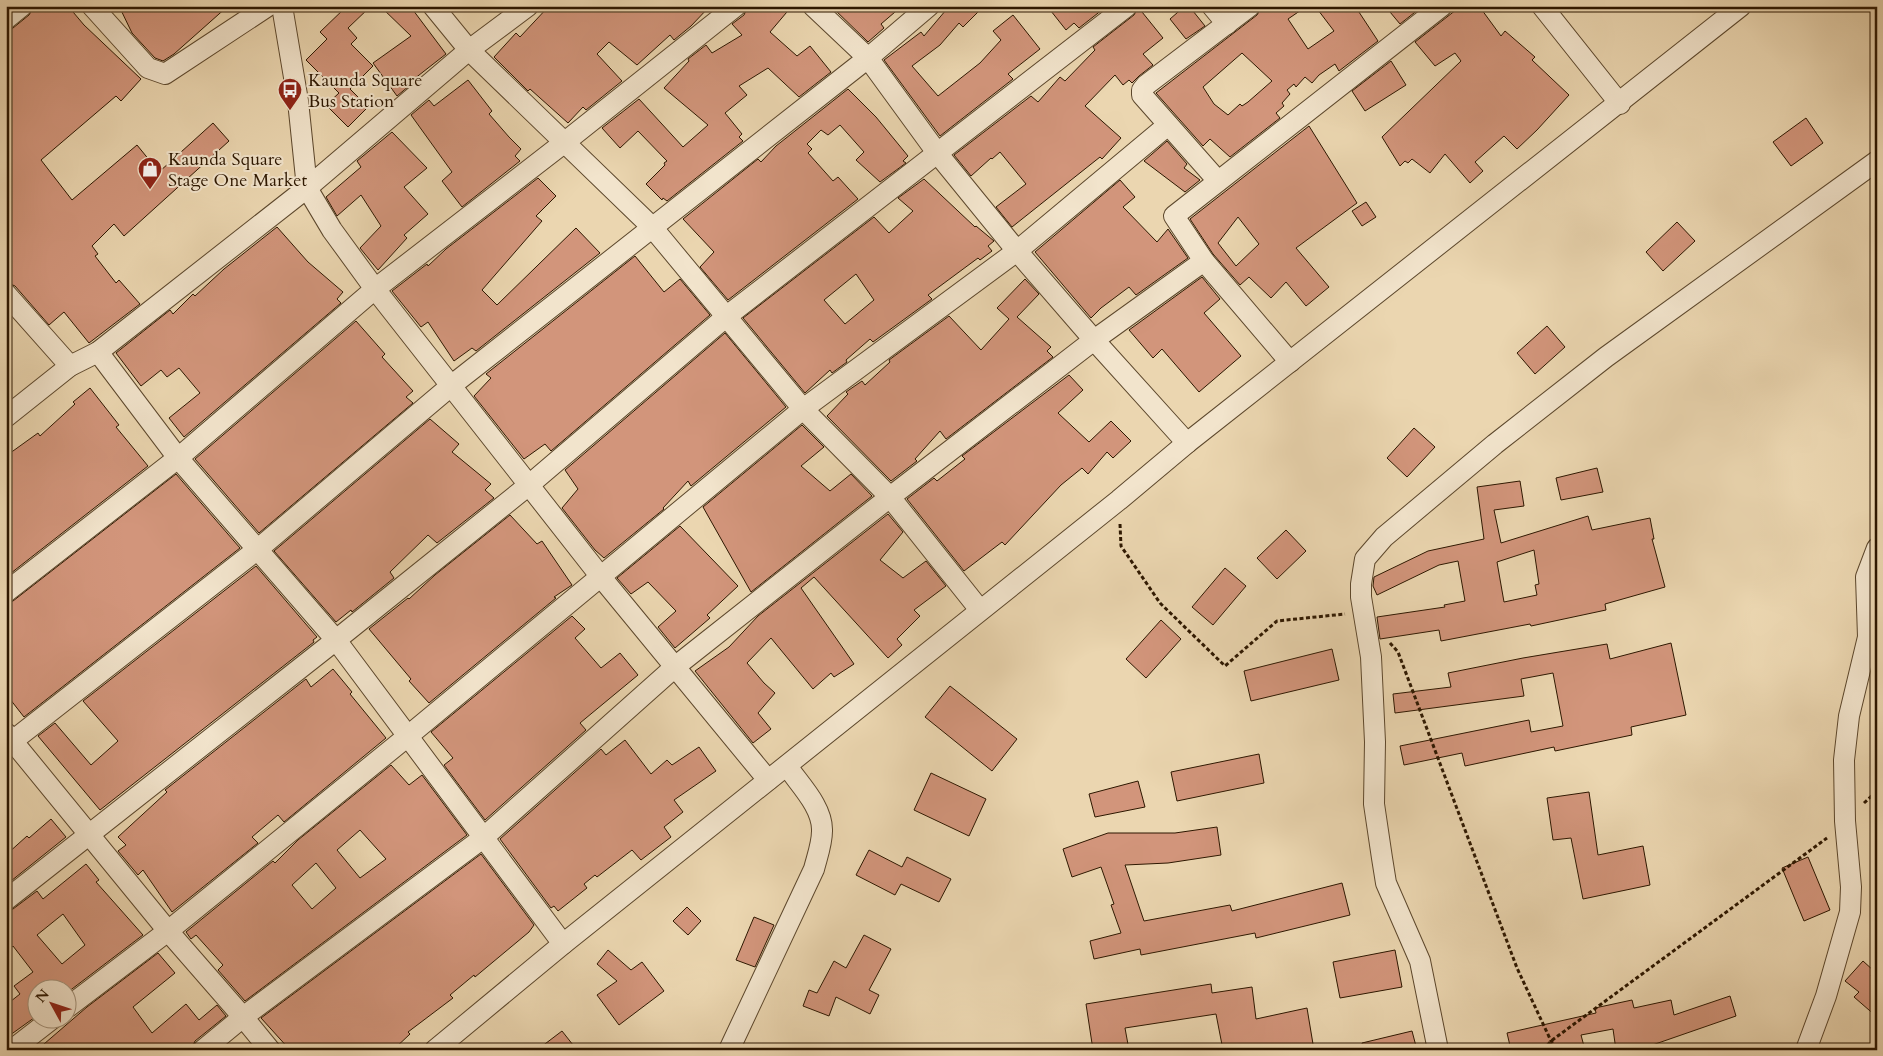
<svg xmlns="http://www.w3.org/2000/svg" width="1883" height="1056" font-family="Cardo,serif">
<rect width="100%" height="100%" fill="#ebd6b0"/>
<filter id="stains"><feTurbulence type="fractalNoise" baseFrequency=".004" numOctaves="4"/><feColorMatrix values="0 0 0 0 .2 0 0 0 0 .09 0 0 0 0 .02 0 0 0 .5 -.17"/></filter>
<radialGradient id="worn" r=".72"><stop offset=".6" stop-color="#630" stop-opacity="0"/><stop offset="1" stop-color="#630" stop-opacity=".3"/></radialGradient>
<!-- building -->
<g fill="#d2957b" stroke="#2d1700" fill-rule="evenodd">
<polygon points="34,6 68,6 84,25 141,79 121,101 116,96 41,160 72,200 137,145 159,172 213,123 229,141 124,236 114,224 92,246 98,254 95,256 116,283 119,280 140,304 89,343 64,312 49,325 15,286 6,282 6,31 13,28 29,15"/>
<polygon points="119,6 228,6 174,54 163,61 155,58 132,33"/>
<polygon points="347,6 371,6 348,28 357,38 351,44 373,66 350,89 368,107 348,127 326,105 339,93 306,60 327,39 320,32"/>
<polygon points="380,6 410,6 446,54 414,79 415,81 397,96 373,63 411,36"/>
<polygon points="549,6 710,6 691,26 674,40 670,35 637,65 609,42 597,54 622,81 586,110 583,107 568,123 530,89 528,91 494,57 516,33 520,37"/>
<polygon points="748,6 792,6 770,32 797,56 810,46 831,72 799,97 768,68 739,86 747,95 725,113 742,134 739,137 743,141 667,201 663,198 662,200 646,184 665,165 664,163 667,161 638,131 620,148 602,128 639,99 683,147 708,125 664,88 689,61 688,59 706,45 712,53 742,35 732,24 744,15"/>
<polygon points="831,6 902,6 881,24 884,28 868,42"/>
<polygon points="942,6 984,6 963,27 959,23 940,45 912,66 938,96 980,63 1001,40 993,31 1013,15 1040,49 1008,74 1013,79 940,136 884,60 921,32 924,36 946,10"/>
<polygon points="1047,6 1107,6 1079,28 1074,23 1066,30"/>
<polygon points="1185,6 1189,6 1205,26 1186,39 1170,19"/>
<path d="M1262,6H1307L1288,19L1308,49L1334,31L1315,6H1355L1378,41L1339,71L1335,64L1319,75L1312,83L1305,77L1296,87L1294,84L1287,90L1290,94L1282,103L1284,106L1276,113L1280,118L1230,157L1210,139L1203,146L1156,93L1257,15ZM1242,53L1272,81L1248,102L1242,106L1240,104L1228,115L1214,104L1203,87Z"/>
<polygon points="1385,6 1416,6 1419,9 1400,24"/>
<polygon points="1461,6 1479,6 1501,36 1505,31 1535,57 1532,60 1569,95 1537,130 1517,149 1504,136 1475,162 1483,171 1470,183 1445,154 1430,173 1412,159 1408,163 1405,161 1400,166 1382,137 1461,61 1455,53 1435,66 1415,42"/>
<polygon points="1138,7 1163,38 1143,54 1153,65 1139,76 1132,83 1129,80 1123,85 1115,75 1085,106 1121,138 1102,159 1100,157 1012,227 996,207 1026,184 1000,152 992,159 991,158 971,176 954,155 1031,96 1038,102 1060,77 1065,81 1095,50 1093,47 1134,15"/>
<polygon points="1391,61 1406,85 1365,111 1352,91"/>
<polygon points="468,80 492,111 489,114 509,137 521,149 515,156 520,161 462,207 442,181 452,172 411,115 429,100 434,106"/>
<polygon points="848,89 876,117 908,156 903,161 906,163 880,182 856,160 864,152 840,125 828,135 821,130 807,144 812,149 808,153 833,181 838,177 858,199 728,300 700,267 714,252 683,219 758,159 761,162 776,146"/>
<polygon points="1806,118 1823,143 1791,166 1773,142"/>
<path d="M1309,126L1357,203L1296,248L1329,287L1306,306L1286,282L1271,298L1249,277L1240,285L1213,254L1190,219ZM1238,217L1259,244L1236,266L1218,243Z"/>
<polygon points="392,132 427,168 404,187 428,214 404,235 407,238 378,270 360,248 381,226 361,195 337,216 326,197 361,167 357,161"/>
<polygon points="1167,141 1187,164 1184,168 1200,180 1185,192 1144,161"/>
<polygon points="538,178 556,196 536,216 542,221 482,290 497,305 576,228 600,253 476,351 472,348 454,361 428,322 421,327 392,291 427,264 428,266 446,249"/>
<path d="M924,179L975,227L976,226L994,241L988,246L992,251L980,260L978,258L928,295L932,299L873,342L870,339L846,360L847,362L832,373L830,370L805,393L743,318L874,217L889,233L913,211L898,198ZM856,274L874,300L845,324L824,300Z"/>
<polygon points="1120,180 1135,197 1123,207 1157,242 1168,229 1188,258 1136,295 1129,287 1101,308 1091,318 1035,252"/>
<polygon points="1366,202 1376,217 1362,226 1352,211"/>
<polygon points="1677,222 1695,241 1663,271 1646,252"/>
<polygon points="277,227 308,262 343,292 337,299 341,303 184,437 169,418 200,393 179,368 167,377 161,370 141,386 116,353 170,310 173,314 193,294 195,296 224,269"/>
<polygon points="635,256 664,292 680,279 710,315 551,451 545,444 524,459 474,396 491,378 486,374"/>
<polygon points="1202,277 1220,299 1204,313 1241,356 1199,392 1162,349 1153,358 1129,330"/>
<polygon points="1025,279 1039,294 1017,317 1051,347 1047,351 1053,357 946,439 940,431 915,459 917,461 891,481 827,416 848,394 846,392 862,381 865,385 890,362 889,360 949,316 981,350 1009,319 997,308"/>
<polygon points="356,321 385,354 382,357 413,391 406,397 413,403 259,533 195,459"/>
<polygon points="1547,326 1565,347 1535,374 1517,353"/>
<polygon points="725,333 786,407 691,486 688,481 663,508 664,509 604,558 595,550 562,508 578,489 565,470"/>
<polygon points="1069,375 1083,390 1058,413 1089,442 1111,421 1131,441 1113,458 1107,452 1088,474 1082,468 1061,485 1005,545 1002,542 964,571 907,499 934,478 937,481 965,459 962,456"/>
<polygon points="90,388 119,425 116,427 148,466 6,577 6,456 38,433 40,436 75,404 73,402"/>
<polygon points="430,419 459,444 452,452 491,484 485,490 494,498 437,543 428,535 390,572 394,578 352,612 351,610 336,622 274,551"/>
<polygon points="802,425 824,447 801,466 830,491 851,474 872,496 751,592 703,507"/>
<polygon points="1414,428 1435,447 1407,477 1387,458"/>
<polygon points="1597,468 1603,492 1561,500 1556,478"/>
<polygon points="176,474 240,548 24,717 6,694 6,604 13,601"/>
<path d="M1520,481L1524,506L1494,510L1501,543L1588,516L1592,530L1650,518L1654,539H1652L1665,587L1605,604L1606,610L1531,626L1530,624L1441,641L1439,630L1380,639L1377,617L1445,607L1444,605L1465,601L1458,561L1439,565L1377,595L1373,586L1374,577L1428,551L1484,539L1477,487ZM1534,550L1539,584L1535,585L1537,595L1504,602L1497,562Z"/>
<polygon points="888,514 903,532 880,560 903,578 926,561 946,586 914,610 920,616 897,639 902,645 888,658 814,577 801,588 854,664 834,677 831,673 813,689 771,638 747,663 764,683 775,693 758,713 771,729 753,743 695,671 729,647 758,616"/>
<polygon points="510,515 537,544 542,541 572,585 554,597 556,598 429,703 409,681 411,679 369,629 408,598 409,599 435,575"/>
<polygon points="680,526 738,586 707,615 710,618 675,648 658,627 676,611 648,582 631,594 617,578"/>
<polygon points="1286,530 1306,551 1277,579 1257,558"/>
<polygon points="256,566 317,637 313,640 314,642 100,810 38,736 55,723 91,765 118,741 83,701"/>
<polygon points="1225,568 1246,586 1213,625 1192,607"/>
<polygon points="572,616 585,629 575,638 601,668 620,653 638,675 580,723 586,730 485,820 444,765 453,758 431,732"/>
<polygon points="1161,620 1181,639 1146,678 1126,659"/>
<polygon points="1671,643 1686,715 1631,727 1632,735 1555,751 1554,747 1465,766 1462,753 1404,765 1400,746 1529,720 1531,732 1563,726 1553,673 1521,679 1524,696 1395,713 1393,694 1451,687 1448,673 1523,658 1607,644 1610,659"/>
<polygon points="1332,649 1339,680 1251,701 1244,671"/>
<polygon points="333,669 352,692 350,694 386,738 284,822 278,815 252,837 258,843 172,912 143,870 138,875 118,851 126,845 118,837 167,792 165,790 306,679 311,687"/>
<polygon points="950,686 1017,739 992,771 925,717"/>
<polygon points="625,740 651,774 667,760 672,765 699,747 716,771 674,800 683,812 664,827 671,837 641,860 632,850 597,877 595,875 584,884 587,888 558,911 554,906 551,908 500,839 601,749 606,755"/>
<polygon points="1259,754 1264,783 1177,801 1171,772"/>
<path d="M391,765L409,785L422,775L467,835L245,1001L218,970L223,965L196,935L191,939L186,932L273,861L275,863L298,840ZM360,830L386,859L360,878L337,850ZM316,863L336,888L312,909L292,885Z"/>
<polygon points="931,773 986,799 969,836 914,810"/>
<polygon points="1138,781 1145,807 1095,817 1089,794"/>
<polygon points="1589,792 1598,855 1643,846 1650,885 1583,899 1571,838 1553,840 1547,798"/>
<polygon points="51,819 66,837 6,885 6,852 7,854 27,836 29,838"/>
<polygon points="1217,827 1221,855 1168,863 1125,865 1144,921 1230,905 1232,911 1342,883 1350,915 1256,938 1255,933 1141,955 1140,949 1094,959 1090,941 1121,933 1111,905 1114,904 1101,867 1072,877 1063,849 1108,833 1175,833"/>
<polygon points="869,850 902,867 907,857 951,879 939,902 901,884 895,895 856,875"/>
<polygon points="481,854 534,925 529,932 475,977 474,975 450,995 453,998 408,1032 410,1034 393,1050 290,1050 261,1018"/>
<polygon points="1808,857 1830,910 1804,921 1782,868"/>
<path d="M86,864L99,880L96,882L143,935L68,992V988H38V1015L6,1038V1005L20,994L14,986L33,972L13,946L6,953V912L13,909L37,891L43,899ZM63,914L85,945L62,964L37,935Z"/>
<polygon points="687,907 701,921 688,935 673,921"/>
<polygon points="754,917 774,925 755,967 736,960"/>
<polygon points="864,935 891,949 869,990 879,995 870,1014 836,997 829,1016 803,1006 809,990 817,993 834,961 846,968"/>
<polygon points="608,950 631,970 642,962 664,991 619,1025 597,995 617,981 597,964"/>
<polygon points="1395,950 1402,987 1340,998 1333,962"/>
<polygon points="158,953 175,973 133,1007 152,1033 186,1004 199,1020 217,1005 226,1016 195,1041 191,1050 37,1050 87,1007"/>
<polygon points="1863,961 1874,971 1871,976 1872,977 1877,973 1877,1017 1854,997 1859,992 1845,981"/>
<polygon points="1211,984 1212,993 1252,987 1256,1019 1307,1008 1314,1050 1223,1050 1216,1014 1125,1028 1129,1050 1093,1050 1086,1004"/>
<polygon points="1730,996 1736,1016 1638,1050 1616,1050 1613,1029 1581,1035 1585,1050 1511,1050 1507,1033 1596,1013 1595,1008 1632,1000 1634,1008 1671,1000 1674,1015"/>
<polygon points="562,1031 577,1050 537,1050"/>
<polygon points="1412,1031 1417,1050 1363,1050 1362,1043"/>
</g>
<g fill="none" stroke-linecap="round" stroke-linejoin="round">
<defs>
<g id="minor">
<polyline points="92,6 148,68 165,74 268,6"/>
<polyline points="282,6 298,101 307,188 332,230 375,289 601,577 768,780"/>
<polyline points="433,6 469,50 652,227 803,409 890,497 980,610"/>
<polyline points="813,6 868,58 938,154 1017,251 1094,340 1187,443"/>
<polyline points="1212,6 1227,24"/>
<polyline points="1542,6 1620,104"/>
<polyline points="6,19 22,6"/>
<polyline points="1218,181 1142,95 1142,90 1146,85 1250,6"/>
<polyline points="6,294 70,366"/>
<polyline points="98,352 178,458 336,640 563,944"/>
<polyline points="1290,362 1204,261 1174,216 1442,6"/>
<polyline points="6,417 70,366 98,352 307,188 469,50 528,6"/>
<polyline points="6,592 178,458 375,289 565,142 736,6"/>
<polyline points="6,733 168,931 243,1017 270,1050"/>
<polyline points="6,746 258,549 452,385 868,58 929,6"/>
<polyline points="6,900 336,640 529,485 727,316 1127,6"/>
<polyline points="68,1007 168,931 408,736 803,409 1017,251 1168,125"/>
<polyline points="12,1050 53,1018"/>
<polyline points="203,1050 243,1017 483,838 676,666 890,497 1094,340 1204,261"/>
<polyline points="435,1050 563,944 1119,500 1187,443 1741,6"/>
<path d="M729,1050L814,869C817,857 822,844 822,831C823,807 799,784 787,766"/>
<polyline points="1438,1050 1420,961 1386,883 1382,858 1374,804 1375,742 1371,657 1361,597 1361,584 1365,559 1384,537 1495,444 1606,357 1877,161"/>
<polyline points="1806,1050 1826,996 1850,912 1851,887 1845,821 1844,760 1849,716 1868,637 1866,577 1877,548"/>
</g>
</defs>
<!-- minor casing -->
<use href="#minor" stroke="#5c472c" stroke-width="22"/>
<!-- path -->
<g stroke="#2d1700" stroke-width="3" stroke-dasharray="4 2.5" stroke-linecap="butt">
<polyline points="1120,524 1121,546 1160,603 1225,666 1277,621 1345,614"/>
<polyline points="1390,643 1398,652 1517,968 1551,1041 1558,1050"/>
<polyline points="1864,803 1877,791"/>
<polyline points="1543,1050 1551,1041 1827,838"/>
</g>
<!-- minor -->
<use href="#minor" stroke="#f2e4cc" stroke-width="20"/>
</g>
<!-- icons -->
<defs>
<symbol id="bus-pin" viewBox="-11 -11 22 30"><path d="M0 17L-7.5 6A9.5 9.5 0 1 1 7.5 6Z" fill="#8f2418" stroke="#f2e4cc"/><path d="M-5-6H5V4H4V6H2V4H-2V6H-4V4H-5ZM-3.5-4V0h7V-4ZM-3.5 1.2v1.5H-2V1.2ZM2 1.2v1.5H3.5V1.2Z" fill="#fff"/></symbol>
<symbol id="shop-pin" viewBox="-11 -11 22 30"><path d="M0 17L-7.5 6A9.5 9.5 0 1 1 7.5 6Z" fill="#8f2418" stroke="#f2e4cc"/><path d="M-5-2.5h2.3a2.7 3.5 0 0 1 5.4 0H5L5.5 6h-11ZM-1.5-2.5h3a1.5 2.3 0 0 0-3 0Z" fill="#fff"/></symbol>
</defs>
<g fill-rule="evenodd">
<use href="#bus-pin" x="276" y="76" width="28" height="38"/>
<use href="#shop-pin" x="136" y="155" width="28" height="38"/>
</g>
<g text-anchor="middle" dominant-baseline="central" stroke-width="4" stroke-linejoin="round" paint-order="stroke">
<!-- poi labels -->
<g font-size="18" fill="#2d1700" stroke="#f2e4cc" text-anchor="start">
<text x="308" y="80">Kaunda Square<tspan x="308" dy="21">Bus Station</tspan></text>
<text x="168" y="159">Kaunda Square<tspan x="168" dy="21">Stage One Market</tspan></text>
</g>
</g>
<!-- margin -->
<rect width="1883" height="1056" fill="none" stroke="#ebd6b0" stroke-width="25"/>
<rect x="8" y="8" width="1868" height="1041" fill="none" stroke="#2d1700" stroke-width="2.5"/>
<rect x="12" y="12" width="1858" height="1031" fill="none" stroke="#2d1700"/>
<!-- north arrow -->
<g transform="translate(52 1004) rotate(310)"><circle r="24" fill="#f2e4cc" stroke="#a3927a"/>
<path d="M0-4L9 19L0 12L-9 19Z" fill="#8f2418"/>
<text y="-8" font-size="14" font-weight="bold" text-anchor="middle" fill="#2d1700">N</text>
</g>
<rect width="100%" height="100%" filter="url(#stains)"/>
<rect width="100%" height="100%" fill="url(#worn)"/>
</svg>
